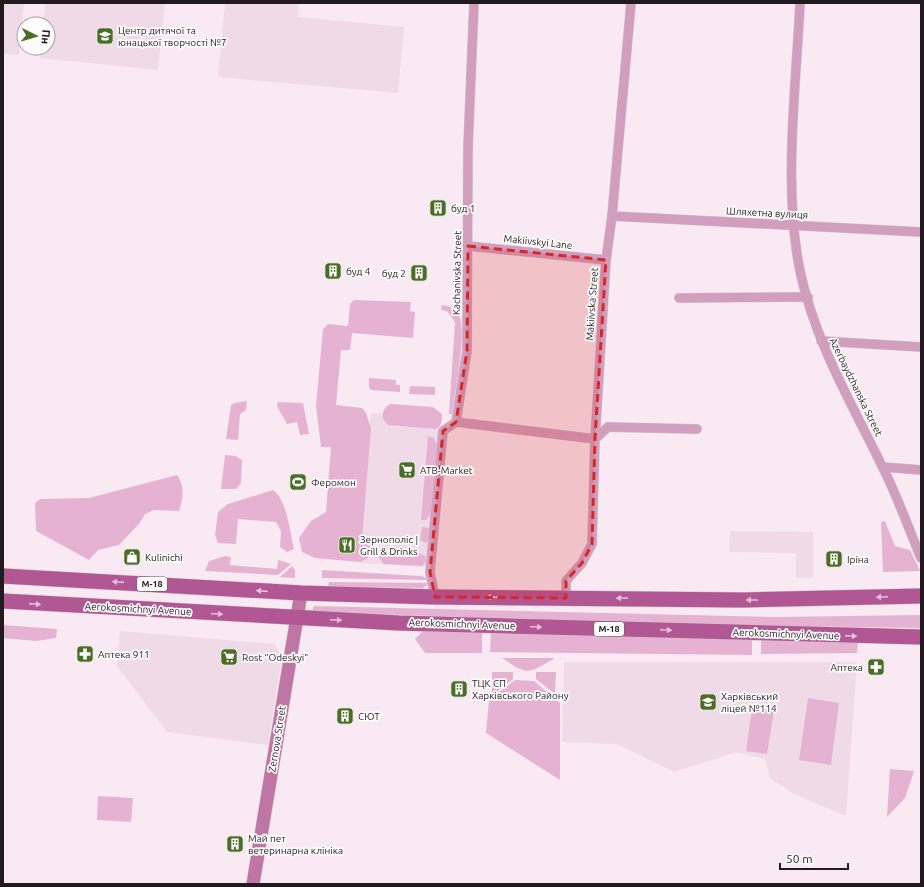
<svg xmlns="http://www.w3.org/2000/svg" width="924" height="887" font-family="Ubuntu,sans-serif">
<rect width="100%" height="100%" fill="#f9e9f2"/>
<!-- built -->
<g fill="#f0dae7">
<polygon points="3,3 24,3 19,55 3,54"/>
<polygon points="45,3 165,3 158,70 40,58 41,48 48,48 48,24 43,24"/>
<polygon points="225,3 299,3 298,17 404,27 398,93 218,77"/>
<polygon points="371,413 441,416 428,567 359,563"/>
<polygon points="730,531 813,532 813,578 796,578 796,553 729,552"/>
<polygon points="120,631 274,644 282,656 268,745 167,732 117,666"/>
<polygon points="564,662 857,662 846,816 794,794 770,778 765,759 737,752 674,772 617,744 562,742"/>
</g>
<!-- green -->
<g fill="#e5b3d1">
<polygon points="354,300 411,302 410,311 415,312 413,338 352,333 350,350 341,350 336,405 362,408 366,413 371,428 362,539 370,540 368,558 360,562 315,558 302,552 299,538 311,521 326,512 331,447 321,447 316,406 323,329 328,324 348,326 350,304"/>
<path d="M442,305C448,306 454,308 458,313C468,328 455,394 452,414H449L455,322L447,311L441,310Z"/>
<polygon points="369,378 396,380 396,385 400,385 400,392 371,390 369,388"/>
<polygon points="410,386 435,387 435,395 409,394"/>
<polygon points="247,401 246,410 240,414 238,440 226,439 231,405 235,403"/>
<polygon points="278,402 303,403 309,434 300,435 297,422 287,424 277,406"/>
<path d="M390,404L433,407L442,414C442,421 442,425 436,429L388,425C380,418 381,410 390,404Z"/>
<polygon points="428,436 434,438 437,445 431,514 426,520 421,520"/>
<polygon points="225,455 235,456 242,460 241,483 236,489 221,489"/>
<path d="M177,475C185,485 183,499 179,511L154,510L145,514L139,524L119,545L98,550L89,560L36,531L35,503L40,499L89,498Z"/>
<path d="M273,490C287,499 290,533 294,549L287,552L280,547L281,531L276,522L238,519L236,544L218,543L215,535L218,512L228,504Z"/>
<polygon points="885,521 895,546 910,550 920,571 883,572 881,522"/>
<polygon points="422,527 429,528 429,540 426,543 420,540"/>
<polygon points="385,551 421,554 425,556 426,562 422,566 384,564 379,558 380,554"/>
<polygon points="225,556 231,557 230,565 277,569 278,560 291,564 278,575 205,571 209,561"/>
<polygon points="292,566 295,570 295,578 280,577"/>
<polygon points="322,570 420,576 425,577 426,580 322,578"/>
<polygon points="329,582 427,583 427,585 423,588 328,587"/>
<polygon points="314,606 774,617 921,615 921,628 658,624 316,612 312,611"/>
<polygon points="3,625 57,629 56,638 36,641 3,638"/>
<polygon points="425,629 482,632 482,653 425,653 415,639"/>
<polygon points="491,633 752,639 752,655 490,652"/>
<polygon points="761,640 858,643 857,653 761,654"/>
<path d="M502,658H555C527,674 529,676 502,658Z"/>
<polygon points="492,672 513,672 513,679 492,696"/>
<polygon points="536,672 556,672 555,694 536,679"/>
<polygon points="515,680 534,681 560,703 560,780 486,733 489,700"/>
<polygon points="808,698 839,703 831,765 799,760"/>
<polygon points="752,708 774,711 767,754 746,751"/>
<polygon points="890,769 914,771 905,798 887,817"/>
<polygon points="98,796 133,798 131,822 97,820"/>
</g>
<g fill="none" stroke-linecap="round" stroke-linejoin="round">
<defs>
<g id="street">
<polyline points="474,3 468,147 467,351 456,422 595,439 608,427 697,429"/>
<path d="M800,3C796,87 783,189 800,271C815,342 851,402 882,466C897,495 908,527 921,558"/>
<polyline points="612,216 921,232"/>
<polyline points="468,246 606,260"/>
<polyline points="679,298 808,297"/>
<polyline points="821,341 921,347"/>
<polyline points="883,467 921,470"/>
<polyline points="435,597 430,572 443,431 456,422"/>
<polyline points="566,598 566,581 582,563 592,544 595,439 606,260 612,216 631,3"/>
</g>
<polyline id="secondary" points="253,884 301,593"/>
<g id="primary">
<polyline points="3,576 301,593 435,597 743,600 921,596"/>
<polyline points="3,601 399,623 921,637"/>
</g>
</defs>
<!-- street casing -->
<use href="#street" stroke="#d2c4cc" stroke-width="10"/>
<!-- secondary casing -->
<use href="#secondary" stroke="#d2c4cc" stroke-width="14"/>
<!-- primary casing -->
<use href="#primary" stroke="#d2c4cc" stroke-width="16"/>
<!-- street -->
<use href="#street" stroke="#d19ebd" stroke-width="9"/>
<!-- secondary -->
<use href="#secondary" stroke="#c076a5" stroke-width="13"/>
<!-- primary -->
<use href="#primary" stroke="#b15793" stroke-width="15"/>
</g>
<!-- one-way arrows -->
<defs><path id="oneway-solid" d="M-6-.8H1V-3.2L6.5 0L1 3.2V.8H-6Z"/></defs>
<g fill="#e3c2d7">
<use href="#oneway-solid" transform="translate(118 582) rotate(-176)"/>
<use href="#oneway-solid" transform="translate(262 591) rotate(-176)"/>
<use href="#oneway-solid" transform="translate(492 597) rotate(-180)"/>
<use href="#oneway-solid" transform="translate(882 597) rotate(178)"/>
<use href="#oneway-solid" transform="translate(622 598) rotate(-179)"/>
<use href="#oneway-solid" transform="translate(752 600) rotate(180)"/>
<use href="#oneway-solid" transform="translate(35 604) rotate(4)"/>
<use href="#oneway-solid" transform="translate(217 614) rotate(3)"/>
<use href="#oneway-solid" transform="translate(336 620) rotate(3)"/>
<use href="#oneway-solid" transform="translate(536 627) rotate(2)"/>
<use href="#oneway-solid" transform="translate(666 630) rotate(2)"/>
<use href="#oneway-solid" transform="translate(851 636) rotate(2)"/>
</g>
<!-- marked area -->
<path fill="#d62828" fill-opacity="0.2" stroke="#d62828" stroke-width="3" stroke-dasharray="8 5" stroke-linejoin="round" d="M468,246L606,260L595,439L592,544L582,563L566,581V598L435,597L430,572L443,431L456,422L467,351Z"/>
<!-- icons -->
<defs>
<symbol id="school-square" viewBox="-11 -11 22 22"><rect x="-9" y="-9" width="18" height="18" rx="4" fill="#4a6e27" stroke="#fefbfc"/><path d="M0-5L7-2L0 1L-7-2ZM-4 1L0 2.5L4 1V4Q0 6-4 4Z" fill="#fff"/></symbol>
<symbol id="building-square" viewBox="-11 -11 22 22"><rect x="-9" y="-9" width="18" height="18" rx="4" fill="#4a6e27" stroke="#fefbfc"/><path d="M-4-6H4V6H1V3H-1V6H-4ZM-2.5-4.3h1.7v1.8h-1.7ZM.8-4.3h1.7v1.8H.8ZM-2.5-1h1.7V.8h-1.7ZM.8-1h1.7V.8H.8Z" fill="#fff"/></symbol>
<symbol id="supermarket-square" viewBox="-11 -11 22 22"><rect x="-9" y="-9" width="18" height="18" rx="4" fill="#4a6e27" stroke="#fefbfc"/><path d="M-6-5.5h2.5l.6 2H6L4.5 2H-2.5L-4.4-4H-6ZM-1.5 3.2a1.3 1.3 0 1 0 .1 0ZM3 3.2a1.3 1.3 0 1 0 .1 0Z" fill="#fff"/></symbol>
<symbol id="stadium-square" viewBox="-11 -11 22 22"><rect x="-9" y="-9" width="18" height="18" rx="4" fill="#4a6e27" stroke="#fefbfc"/><path d="M0-5a6.5 5 0 1 0 0 10a6.5 5 0 1 0 0-10ZM-3.5-1.8h7v3.6h-7Z" fill="#fff"/></symbol>
<symbol id="restaurant-square" viewBox="-11 -11 22 22"><rect x="-9" y="-9" width="18" height="18" rx="4" fill="#4a6e27" stroke="#fefbfc"/><path d="M-5-6h1v4h1v-4h1v4h1v-4h1v5L-1.5 .5V6h-2V.5L-5-1ZM5-6V6H3V1.5H1.5Q1.5-4 5-6Z" fill="#fff"/></symbol>
<symbol id="shop-square" viewBox="-11 -11 22 22"><rect x="-9" y="-9" width="18" height="18" rx="4" fill="#4a6e27" stroke="#fefbfc"/><path d="M-5-2.5h2.3a2.7 3.5 0 0 1 5.4 0H5L5.5 6h-11ZM-1.5-2.5h3a1.5 2.3 0 0 0-3 0Z" fill="#fff"/></symbol>
<symbol id="pharmacy-square" viewBox="-11 -11 22 22"><rect x="-9" y="-9" width="18" height="18" rx="4" fill="#4a6e27" stroke="#fefbfc"/><path d="M-2-6h4v4h4v4h-4v4h-4v-4h-4v-4h4Z" fill="#fff"/></symbol>
</defs>
<g fill-rule="evenodd">
<use href="#school-square" x="95" y="26" width="20" height="20"/>
<use href="#building-square" x="428" y="198" width="20" height="20"/>
<use href="#building-square" x="323" y="261" width="20" height="20"/>
<use href="#building-square" x="409" y="263" width="20" height="20"/>
<use href="#supermarket-square" x="397" y="460" width="20" height="20"/>
<use href="#stadium-square" x="288" y="472" width="20" height="20"/>
<use href="#restaurant-square" x="337" y="535" width="20" height="20"/>
<use href="#shop-square" x="122" y="547" width="20" height="20"/>
<use href="#building-square" x="824" y="549" width="20" height="20"/>
<use href="#pharmacy-square" x="75" y="644" width="20" height="20"/>
<use href="#supermarket-square" x="219" y="647" width="20" height="20"/>
<use href="#pharmacy-square" x="866" y="657" width="20" height="20"/>
<use href="#building-square" x="449" y="679" width="20" height="20"/>
<use href="#school-square" x="698" y="692" width="20" height="20"/>
<use href="#building-square" x="335" y="706" width="20" height="20"/>
<use href="#building-square" x="225" y="834" width="20" height="20"/>
</g>
<g text-anchor="middle" dominant-baseline="central" stroke-width="3.5" stroke-linejoin="round" paint-order="stroke">
<!-- shield labels -->
<g fill="#fefbfc" stroke="#635e61" stroke-width="1">
<rect x="137" y="577" width="30" height="14" rx="3"/>
<rect x="594" y="622" width="30" height="14" rx="3"/>
</g>
<g font-size="9" font-weight="bold" fill="#211b1f">
<text x="152" y="584">М-18</text>
<text x="609" y="629">М-18</text>
</g>
<!-- poi labels -->
<g font-size="10" fill="#211b1f" stroke="#fefbfc" text-anchor="start">
<text x="118" y="30">Центр дитячої та<tspan x="118" dy="12">юнацької творчості №7</tspan></text>
<text x="451" y="208">буд 1</text>
<text x="346" y="271">буд 4</text>
<text x="406" y="273" text-anchor="end">буд 2</text>
<text x="420" y="470">ATB-Market</text>
<text x="311" y="482">Феромон</text>
<text x="360" y="539">Зернополіс |<tspan x="360" dy="12">Grill &amp; Drinks</tspan></text>
<text x="145" y="557">Kulinichi</text>
<text x="847" y="559">Іріна</text>
<text x="98" y="654">Аптека 911</text>
<text x="242" y="657">Rost "Odeskyi"</text>
<text x="863" y="667" text-anchor="end">Аптека</text>
<text x="472" y="683">ТЦК СП<tspan x="472" dy="12">Харківського Району</tspan></text>
<text x="721" y="696">Харківський<tspan x="721" dy="12">ліцей №114</tspan></text>
<text x="358" y="716">СЮТ</text>
<text x="248" y="838">Май пет<tspan x="248" dy="12">ветеринарна клініка</tspan></text>
</g>
<!-- street labels -->
<g font-size="10" fill="#211b1f" stroke="#fefbfc">
<text transform="translate(767 213) rotate(3)">Шляхетна вулиця</text>
<text transform="translate(538 242) rotate(6)">Makiivskyi Lane</text>
<text transform="translate(457 273) rotate(-89)">Kachanivska Street</text>
<text transform="translate(592 304) rotate(-86)">Makiivska Street</text>
<text transform="translate(856 387) rotate(64)">Azerbaydzhanska Street</text>
<text transform="translate(138 609) rotate(3)">Aerokosmichnyi Avenue</text>
<text transform="translate(462 624) rotate(2)">Aerokosmichnyi Avenue</text>
<text transform="translate(786 634) rotate(2)">Aerokosmichnyi Avenue</text>
<text transform="translate(277 739) rotate(-81)">Zernova Street</text>
</g>
</g>
<!-- border -->
<rect width="924" height="887" fill="none" stroke="#211b1f" stroke-width="8"/>
<!-- north arrow -->
<g transform="translate(36 36) rotate(95)"><circle r="19" fill="#fefbfc" stroke="#a6a1a4"/>
<path d="M0-3L7 15L0 10L-7 15Z" fill="#4a6e27"/>
<text y="-6" font-size="11" font-weight="bold" text-anchor="middle" fill="#211b1f">Пн</text>
</g>
<!-- scale -->
<path d="M780 863v6h68v-6" fill="none" stroke="#211b1f" stroke-width="2"/>
<text x="786" y="863" font-size="12" fill="#211b1f" stroke="#fefbfc" stroke-width="3" paint-order="stroke">50 m</text>
</svg>
